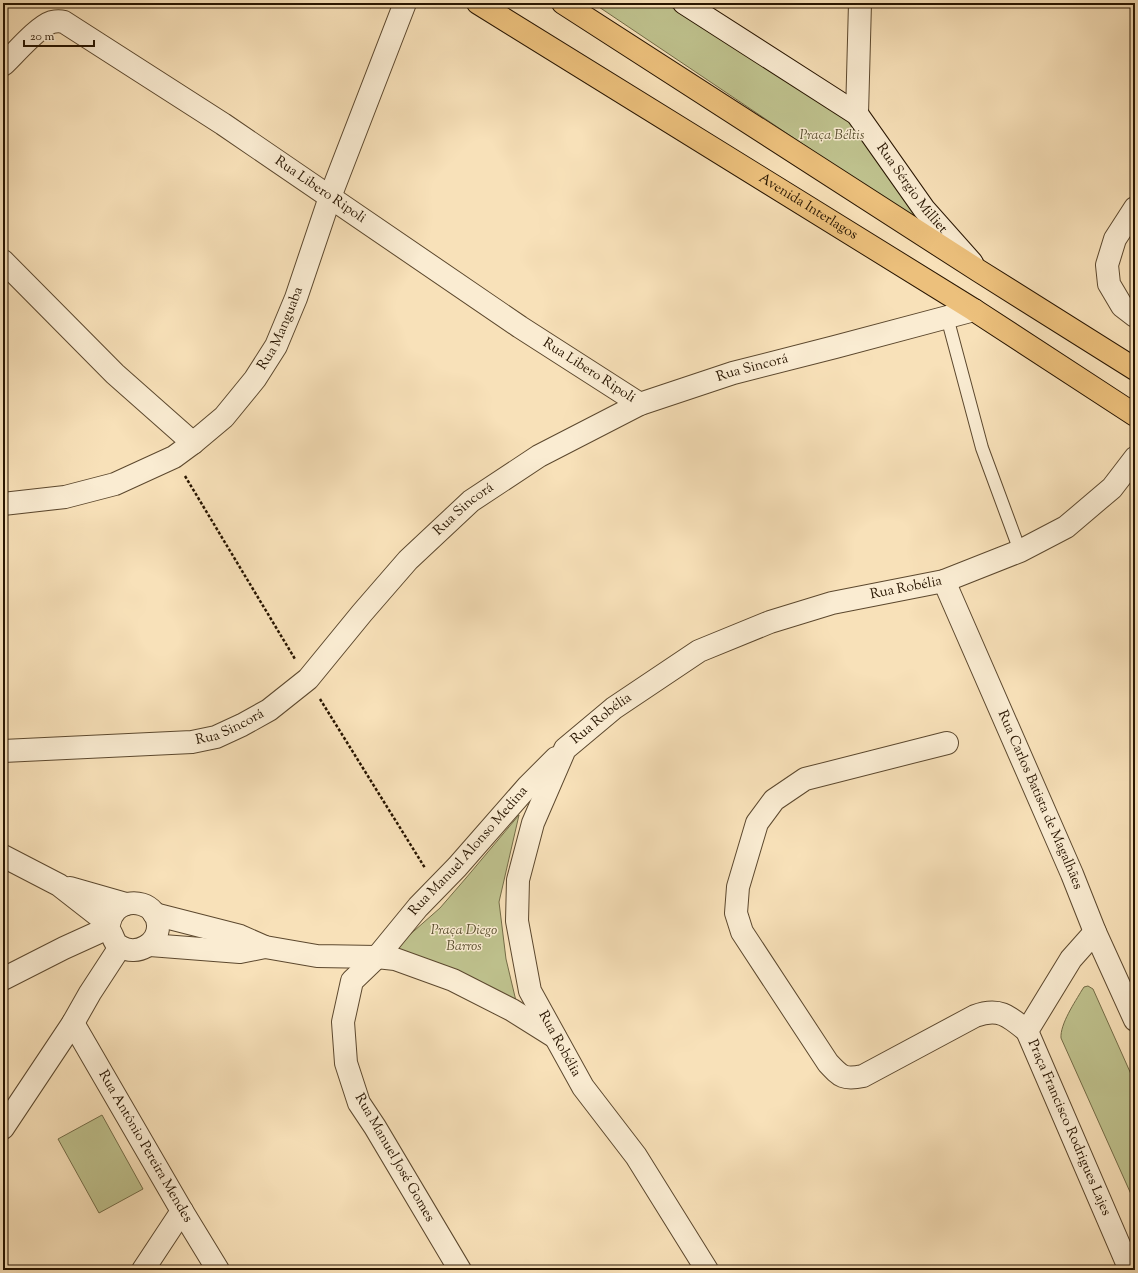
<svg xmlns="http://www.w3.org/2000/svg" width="1138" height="1273" font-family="'Sorts Mill Goudy',serif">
<rect width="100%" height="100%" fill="#f8e1b9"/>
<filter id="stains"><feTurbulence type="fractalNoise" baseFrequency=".005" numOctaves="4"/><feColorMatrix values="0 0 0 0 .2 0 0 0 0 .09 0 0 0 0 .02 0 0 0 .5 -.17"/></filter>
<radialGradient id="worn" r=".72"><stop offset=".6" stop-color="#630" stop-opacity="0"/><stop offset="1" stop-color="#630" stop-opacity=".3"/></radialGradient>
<!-- park -->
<g fill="#bfc28e" stroke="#746c47">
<polygon points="593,3 665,3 850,120 938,235"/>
<polygon points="519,815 499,902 506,959 516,1001 389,953 440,908 466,878"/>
<path d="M1088,986L1093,989L1135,1083V1203L1061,1038C1060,1024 1075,1002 1082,990L1084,987Z"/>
<polygon points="102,1115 143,1189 99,1213 58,1139"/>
</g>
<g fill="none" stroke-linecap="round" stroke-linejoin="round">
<defs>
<polyline id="service" points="947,317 982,448 1020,551"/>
<g id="minor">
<path id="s1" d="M3,65C15,54 37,27 52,22C57,21 60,21 64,22L223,124L520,327L640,404"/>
<polyline points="857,114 860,3"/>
<polyline points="1135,208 1115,239 1107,265 1109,284 1122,306 1135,316"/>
<polyline points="3,261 115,374 193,443"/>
<path id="s2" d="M3,504L65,497L115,484L174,457L193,443L224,417L255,379L276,346L296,298L330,197L405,3"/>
<path id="s3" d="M944,581L1072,874L1095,932L1135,1020"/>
<path d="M947,743L805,779L774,800L757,823L738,887L736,913L742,932L828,1063C841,1077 844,1080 863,1076L975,1016C999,1007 1009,1016 1027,1031"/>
<path id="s4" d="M3,751L192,742L216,737L242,725L269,710L308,679L362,613L408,560L471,501L539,456L640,404L733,373L835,347L974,310"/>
<path d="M3,856L59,885L109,924C108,928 110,931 112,935C114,940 116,945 121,947C137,956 159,944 158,925C157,903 130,897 116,910C112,914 110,919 109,924"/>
<polyline points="70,888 126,904"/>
<polyline points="154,914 240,936 265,947 317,956 377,957 395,959 453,980 512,1010 555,1037"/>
<path id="s5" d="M1095,932L1071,959L1027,1031L1130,1270"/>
<polyline points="150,945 240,952 265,947"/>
<polyline points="3,979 64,948 108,928"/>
<path id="s6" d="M73,1023L182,1211L218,1270"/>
<polyline points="3,1128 73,1023 90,993 120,947"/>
<polyline points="143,1270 182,1211"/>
<path id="s7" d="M460,1270L375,1127L359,1103L346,1063L343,1022L352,981L377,957L418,907L457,867L528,786L556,758"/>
<path id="s8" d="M707,1270L636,1156L583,1087L530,991L517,921L518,880L533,823L565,749L614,708L699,651L770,622L832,603L944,581L1020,551L1066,527L1112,488L1135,458"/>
</g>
<g id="secondary">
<path id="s9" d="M684,3L857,114L924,209L972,263"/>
</g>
<g id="primary">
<path id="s10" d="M478,3L974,310L1135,415"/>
<polyline points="563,3 979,271 1135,369"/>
</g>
</defs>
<!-- service casing -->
<use href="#service" stroke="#5c482e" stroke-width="14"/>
<!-- minor casing -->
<use href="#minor" stroke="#5c482e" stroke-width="24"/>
<!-- secondary casing -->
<use href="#secondary" stroke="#281500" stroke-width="24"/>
<!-- primary casing -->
<use href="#primary" stroke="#281500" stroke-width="24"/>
<!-- path -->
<g stroke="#281500" stroke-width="2.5" stroke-dasharray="3 2" stroke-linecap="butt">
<polyline points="185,476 295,659"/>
<polyline points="320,699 425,868"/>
</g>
<!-- service -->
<use href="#service" stroke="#faecd2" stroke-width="12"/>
<!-- minor -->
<use href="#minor" stroke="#faecd2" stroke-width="22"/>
<!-- secondary -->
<use href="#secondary" stroke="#faecd2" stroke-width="22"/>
<!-- primary -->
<use href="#primary" stroke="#ecc07c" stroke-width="22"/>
</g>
<g text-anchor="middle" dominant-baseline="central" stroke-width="3" stroke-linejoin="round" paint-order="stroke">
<!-- park labels -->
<g font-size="14" font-style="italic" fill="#5d5232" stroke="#faecd2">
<text x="832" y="136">Praça Béltis</text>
<text x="464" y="931">Praça Diego<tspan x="464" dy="16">Barros</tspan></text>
</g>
<!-- street labels -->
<g font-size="14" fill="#281500" stroke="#faecd2">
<text stroke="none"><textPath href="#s9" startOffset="298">Rua Sérgio Milliet</textPath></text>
<text stroke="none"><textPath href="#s1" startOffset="384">Rua Libero Ripoli</textPath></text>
<text stroke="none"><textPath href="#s10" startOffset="388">Avenida Interlagos</textPath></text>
<text stroke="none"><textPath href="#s2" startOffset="349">Rua Manguaba</textPath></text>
<text stroke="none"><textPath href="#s4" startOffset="878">Rua Sincorá</textPath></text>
<text stroke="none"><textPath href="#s1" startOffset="708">Rua Libero Ripoli</textPath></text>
<text stroke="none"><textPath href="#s4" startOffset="554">Rua Sincorá</textPath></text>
<text stroke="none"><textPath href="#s8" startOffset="966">Rua Robélia</textPath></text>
<text stroke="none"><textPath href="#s8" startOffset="630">Rua Robélia</textPath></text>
<text stroke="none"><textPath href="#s4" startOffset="230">Rua Sincorá</textPath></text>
<text stroke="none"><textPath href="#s3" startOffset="239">Rua Carlos Batista de Magalhães</textPath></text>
<text stroke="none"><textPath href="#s7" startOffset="495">Rua Manuel Alonso Medina</textPath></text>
<text transform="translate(559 1044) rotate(61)">Rua Robélia</text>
<text stroke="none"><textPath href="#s5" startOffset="226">Praça Francisco Rodrigues Lajes</textPath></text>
<text stroke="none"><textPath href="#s6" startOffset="143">Rua Antônio Pereira Mendes</textPath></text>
<text transform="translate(394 1158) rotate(60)">Rua Manuel José Gomes</text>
</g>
</g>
<!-- margin -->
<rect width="1138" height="1273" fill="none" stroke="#f8e1b9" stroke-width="16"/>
<rect x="4" y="4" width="1130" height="1265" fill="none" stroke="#281500" stroke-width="2"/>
<rect x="8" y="8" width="1122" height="1257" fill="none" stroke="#281500"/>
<!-- scale -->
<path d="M24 40v6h70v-6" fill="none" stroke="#281500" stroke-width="2"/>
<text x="30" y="40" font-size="12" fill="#281500" stroke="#faecd2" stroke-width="3" paint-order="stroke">20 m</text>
<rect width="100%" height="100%" filter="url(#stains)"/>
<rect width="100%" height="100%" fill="url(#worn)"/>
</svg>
